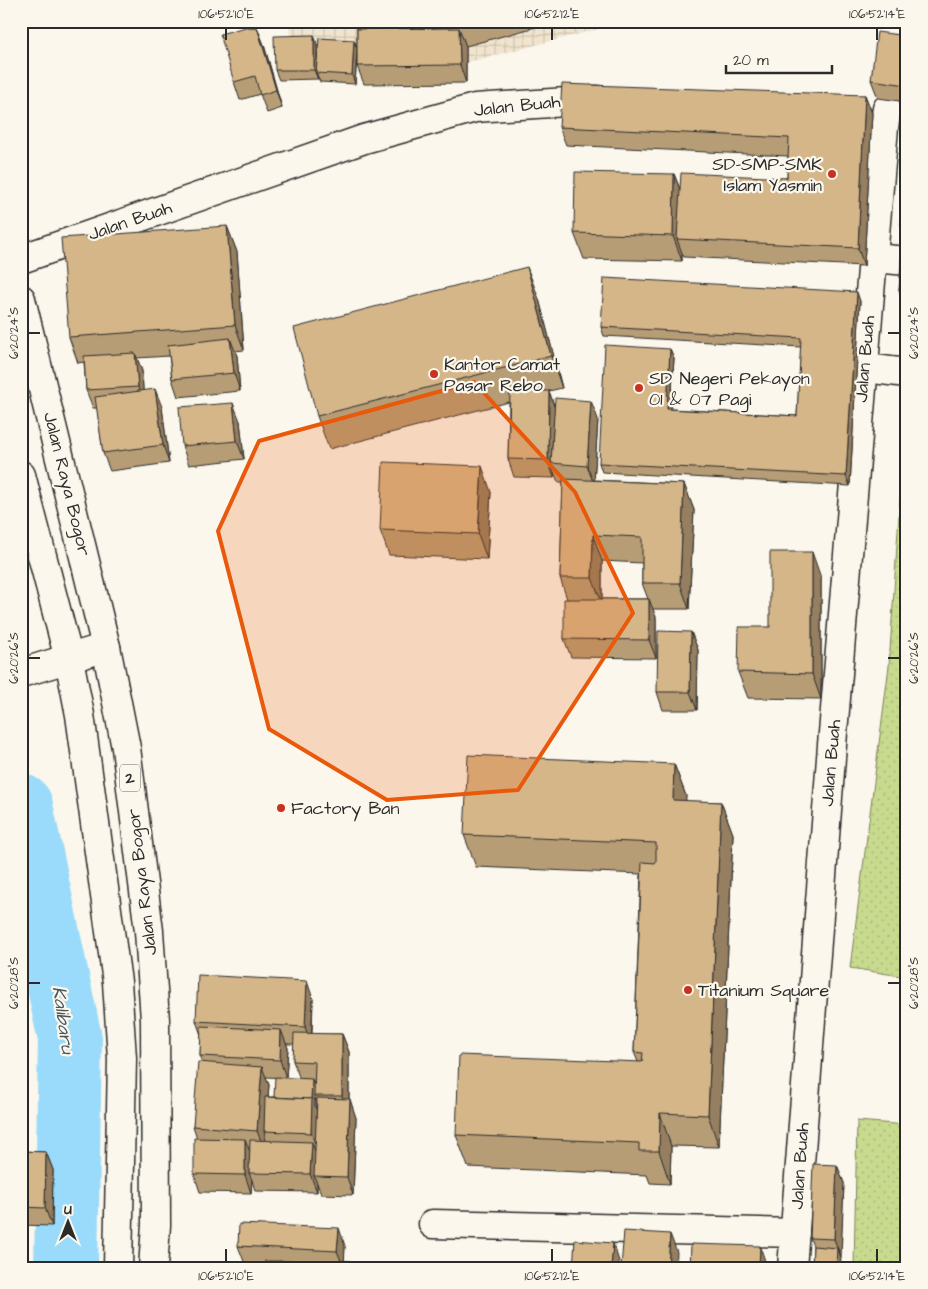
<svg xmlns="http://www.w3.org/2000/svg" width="928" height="1289" font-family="'Architects Daughter',sans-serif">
<defs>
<pattern id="industrial-grid" width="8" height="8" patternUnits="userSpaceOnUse" patternTransform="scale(1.25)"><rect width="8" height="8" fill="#f0e4ce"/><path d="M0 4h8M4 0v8" fill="none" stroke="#cec4b1"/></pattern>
<pattern id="grass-dots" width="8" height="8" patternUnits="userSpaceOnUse" patternTransform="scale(1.25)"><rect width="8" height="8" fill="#c8da8e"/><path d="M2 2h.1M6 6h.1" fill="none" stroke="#acbb7b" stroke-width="1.8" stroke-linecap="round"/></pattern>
</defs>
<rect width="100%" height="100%" fill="#fbf7ec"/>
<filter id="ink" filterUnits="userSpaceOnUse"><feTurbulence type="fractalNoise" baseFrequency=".02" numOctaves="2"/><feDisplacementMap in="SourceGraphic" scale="10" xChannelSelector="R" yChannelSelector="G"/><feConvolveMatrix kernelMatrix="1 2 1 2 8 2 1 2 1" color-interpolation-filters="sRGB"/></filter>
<g filter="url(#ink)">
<!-- industrial -->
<polygon fill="url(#industrial-grid)" points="286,21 631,21 468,62 302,62"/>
<!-- grass -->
<g fill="url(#grass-dots)" stroke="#7a825c">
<polygon points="907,394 907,977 850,968 889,666"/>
<polygon points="857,1121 907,1125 907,1268 854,1268"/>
</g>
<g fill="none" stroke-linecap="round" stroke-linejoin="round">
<!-- river -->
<polyline stroke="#9adbfb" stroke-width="64" points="21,806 70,1039 66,1268"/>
<defs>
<g id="minor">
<polyline points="874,258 907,261"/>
<polyline points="21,259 364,139 475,108 597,100"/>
<polyline points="865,368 907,373"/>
<polyline points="433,1224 795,1233"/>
<polyline points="792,1268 832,745 884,127 887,109"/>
</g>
<polyline id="tertiary" points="21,673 106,647"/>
<g id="trunk">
<polyline points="21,299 106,647 126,748 149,931 155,1020 156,1225 153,1268"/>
<polyline points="21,475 69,659 80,715 117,982 122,1058 118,1268"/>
</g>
</defs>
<!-- minor casing -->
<use href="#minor" stroke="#2b2b2b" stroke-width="31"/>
<!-- tertiary casing -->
<use href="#tertiary" stroke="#2b2b2b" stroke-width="31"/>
<!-- trunk casing -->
<use href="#trunk" stroke="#2b2b2b" stroke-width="31"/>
<!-- minor -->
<use href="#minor" stroke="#fbf7ec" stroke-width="28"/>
<!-- tertiary -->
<use href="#tertiary" stroke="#fbf7ec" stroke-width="28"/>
<!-- trunk -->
<use href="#trunk" stroke="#fbf7ec" stroke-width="28"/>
</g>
<!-- wall -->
<g fill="#b79d76" stroke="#2b2b2b" fill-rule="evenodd">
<polygon points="354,21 558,21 466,46 466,83 364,84 357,66 357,54 355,84 320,82 317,75 318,79 279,80 275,70 314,35 317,45 317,61 354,40 357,48 357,29"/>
<polygon points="257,27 264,45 282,108 267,113 260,94 240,100 234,82 250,28"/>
<polygon points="907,36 907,102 878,98 871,80"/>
<polygon points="865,95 872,113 864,266 684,257 682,253 682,261 584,259 574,233 674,174 680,189 787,178 788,156 566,145 559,127"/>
<polygon points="907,177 907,241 901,225"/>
<polygon points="227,226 237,252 244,350 235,351 237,356 240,391 178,397 172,379 169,356 137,358 142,371 143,391 162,407 169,463 110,471 103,453 97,408 93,408 86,390 84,362 78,363 69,337"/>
<polygon points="907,248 907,308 906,308 899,290"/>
<path d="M539,299L562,388L549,391L555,408L598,419L594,480L684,484L694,510L689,609H652L656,617V658L571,657L564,639L567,599L560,578L563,482H558L554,472V478L514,477L508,459L509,402L329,449L317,416ZM602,561L642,563V583L648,599H602Z"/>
<polygon points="860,301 850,486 602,472 599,463 670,349 674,358 671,409 797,416 801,347 604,336 601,327"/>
<polygon points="907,324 907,355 904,347"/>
<polygon points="240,421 244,459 189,465 182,446"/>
<polygon points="491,492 487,559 389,555 380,530"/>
<polygon points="821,578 821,699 748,698 738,672 770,627"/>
<polygon points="691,632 698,650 697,710 663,710 657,692"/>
<polygon points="674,764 686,796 685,801 721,802 733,834 719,1147 671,1146 670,1184 650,1183 647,1175 468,1167 456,1135 638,1062 634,1052 641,874 476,867 464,835"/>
<path d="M313,999L312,1034H342L349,1052V1099L356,1118L353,1195L321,1194L317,1183V1192L255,1191L252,1180L251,1193L200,1192L194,1174L197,1138L193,1126L203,1062L200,1056L201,1035L196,1021ZM286,1044H294L293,1061L300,1079L274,1097H268L269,1085L266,1077L286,1078L288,1048ZM315,1098L317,1103V1112L315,1106Z"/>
<polygon points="21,1151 46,1152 53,1170 52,1226 21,1225"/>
<polygon points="837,1165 844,1183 840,1268 812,1268 813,1246 810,1238"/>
<polygon points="238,1246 345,1246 344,1261 350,1261 352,1268 265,1268 265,1265 245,1264"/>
</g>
<!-- shaded-wall -->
<g fill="#957f60" stroke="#2b2b2b">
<polygon points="257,27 264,45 282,108 276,90"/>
<polygon points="459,28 466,46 466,83 460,65"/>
<polygon points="314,35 317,45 317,73 316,73 318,79 314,70"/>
<polygon points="354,40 357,49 355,84 352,75"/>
<polygon points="865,95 872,113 864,266 858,248"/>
<polygon points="674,174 684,200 677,239 682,253 682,261 673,236"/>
<polygon points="227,226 237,252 244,350 235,325"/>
<polygon points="527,267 539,299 562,388 551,356"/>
<polygon points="857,292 860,301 850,486 846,476"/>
<polygon points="230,338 237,356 240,391 234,373"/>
<polygon points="670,349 674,358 670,418 667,409"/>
<polygon points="135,353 142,371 144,405 138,387"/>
<polygon points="155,389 162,407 169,463 163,445"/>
<polygon points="549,391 555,409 551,463 554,472 554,478 548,460"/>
<polygon points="591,401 598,419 594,484 587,466"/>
<polygon points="233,403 240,421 244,459 237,441"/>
<polygon points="482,466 491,492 487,559 478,534"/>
<polygon points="684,484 694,510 689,609 680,583"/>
<polygon points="593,535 602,561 602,603 592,578"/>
<polygon points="812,552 821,578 821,699 812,674"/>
<polygon points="649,599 656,617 656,658 649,640"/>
<polygon points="691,632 698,650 697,710 690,692"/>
<polygon points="674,764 686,796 684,832 673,800"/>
<polygon points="721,802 733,834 719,1147 708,1115"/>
<polygon points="307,981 313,999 311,1045 305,1027"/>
<polygon points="21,1012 22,1015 23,1047 21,1041"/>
<polygon points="281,1030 288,1048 286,1078 280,1060"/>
<polygon points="342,1034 349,1052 349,1115 342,1096"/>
<polygon points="262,1067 269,1085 265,1131 264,1131 265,1135 264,1149 257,1131"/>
<polygon points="312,1079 316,1089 314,1096 315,1098 315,1106 319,1117 318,1151 311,1133 311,1099"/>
<polygon points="350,1099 356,1118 353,1195 347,1177"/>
<polygon points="660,1113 671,1146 670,1184 659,1151"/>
<polygon points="245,1139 252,1157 249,1173 252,1180 251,1193 245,1175"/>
<polygon points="312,1142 318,1160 314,1176 317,1183 317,1192 310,1174"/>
<polygon points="46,1152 53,1170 52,1226 45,1208"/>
<polygon points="837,1165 844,1183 841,1257 834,1239"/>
<polygon points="339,1228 345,1246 344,1268 337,1251"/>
<polygon points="670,1234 677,1252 676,1268 668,1268"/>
<polygon points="613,1243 619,1261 619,1268 611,1268"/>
<polygon points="760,1246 766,1264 766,1268 759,1268"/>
<polygon points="837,1248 841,1257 840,1268 836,1268"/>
</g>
<!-- building -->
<g fill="#d5b689" stroke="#2b2b2b">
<polygon points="249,26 249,28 257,27 276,90 260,95 255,76 234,82 220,34"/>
<polygon points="459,28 460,65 357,66 357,29"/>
<polygon points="877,32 907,36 907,85 871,80"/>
<polygon points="314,35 314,70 275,70 274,36"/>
<polygon points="319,38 354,40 352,75 316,73"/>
<polygon points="562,84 865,95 858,248 677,239 681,173 787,178 789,138 559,127"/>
<polygon points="575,172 674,174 673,236 574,233"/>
<polygon points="905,176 907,177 907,225 901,225"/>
<polygon points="227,226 235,325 69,337 61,238"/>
<polygon points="902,247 907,248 907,290 899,290"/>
<polygon points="527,267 551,356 317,416 294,328"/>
<polygon points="604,278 857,292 846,476 599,463 605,345 670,349 667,409 797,416 801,338 601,327"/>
<polygon points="907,324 907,348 904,347"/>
<polygon points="230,338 234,373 172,379 168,345"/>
<polygon points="135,353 138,387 86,390 84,356"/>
<polygon points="155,389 163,445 103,453 95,397"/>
<polygon points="510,391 549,391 548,460 508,459"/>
<polygon points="555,398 591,401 587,466 551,463"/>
<polygon points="233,403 237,441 182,446 179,407"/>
<polygon points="383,462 482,466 478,534 380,530"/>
<polygon points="563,479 684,484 680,583 642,583 642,537 593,535 592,578 560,578"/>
<polygon points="770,552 812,552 812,674 738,672 739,627 770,627"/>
<polygon points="564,599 649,599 649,640 564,639"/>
<polygon points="658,631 691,632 690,692 657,692"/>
<polygon points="468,755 674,764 673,800 721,802 708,1115 660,1113 659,1151 639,1151 639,1143 456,1135 459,1055 642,1062 643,1053 634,1052 642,862 656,863 656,843 464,835"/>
<polygon points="198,975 307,981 305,1027 196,1021"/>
<polygon points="201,1026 281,1030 280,1060 200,1056"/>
<polygon points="294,1033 342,1034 342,1096 314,1096 315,1062 293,1061"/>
<polygon points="198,1062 262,1067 257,1131 193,1126"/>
<polygon points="275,1077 312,1079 311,1099 274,1097"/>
<polygon points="265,1097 312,1099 311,1133 264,1131"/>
<polygon points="317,1098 350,1099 347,1177 314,1176"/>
<polygon points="194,1138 245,1139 245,1175 194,1174"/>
<polygon points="250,1140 312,1142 310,1174 249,1173"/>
<polygon points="21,1151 46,1152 45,1208 21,1207"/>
<polygon points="813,1164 837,1165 834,1239 810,1238"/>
<polygon points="239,1224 339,1228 337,1251 238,1246"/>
<polygon points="624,1231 670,1234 668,1268 621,1268"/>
<polygon points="575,1240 613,1243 611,1268 573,1268"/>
<polygon points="691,1244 760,1246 759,1268 690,1268"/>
<polygon points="813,1246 837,1248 836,1268 812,1268"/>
<rect x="265" y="1261" width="85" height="7"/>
</g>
</g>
<!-- marked area -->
<path fill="#e8590c" fill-opacity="0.2" stroke="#e8590c" stroke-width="4" stroke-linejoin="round" d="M474,382L575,492L633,613L518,790L387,800L269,729L218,531L259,441Z"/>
<!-- ticks -->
<path fill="none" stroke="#2b2b2b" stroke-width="2" d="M226,28V40M552,28V40M877,28V40M28,333H40M888,333H900M28,658H40M888,658H900M28,983H40M888,983H900M226,1249V1262M552,1249V1262M877,1249V1262"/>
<!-- markers -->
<g fill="#c8321e" stroke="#fbf7ec" stroke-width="2">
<circle cx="832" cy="174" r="5"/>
<circle cx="434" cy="374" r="5"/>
<circle cx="639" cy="388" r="5"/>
<circle cx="281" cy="808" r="5"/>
<circle cx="688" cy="990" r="5"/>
</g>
<g text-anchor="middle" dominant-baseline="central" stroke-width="4.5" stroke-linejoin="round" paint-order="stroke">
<!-- shield labels -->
<rect fill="#fbf7ec" stroke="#696865" stroke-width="1" x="120" y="764.5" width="20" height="27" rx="4"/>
<g font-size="16" font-weight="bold" fill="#2b2b2b">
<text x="130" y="778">2</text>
</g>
<!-- street labels -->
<g font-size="18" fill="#2b2b2b" stroke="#fbf7ec">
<text transform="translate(517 106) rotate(-6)">Jalan Buah</text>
<text transform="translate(130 221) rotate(-19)">Jalan Buah</text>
<text transform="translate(865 359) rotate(-85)">Jalan Buah</text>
<text transform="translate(67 484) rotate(76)">Jalan Raya Bogor</text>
<text transform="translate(831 763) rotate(-85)">Jalan Buah</text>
<text transform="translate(142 882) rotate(-97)">Jalan Raya Bogor</text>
<text transform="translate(800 1166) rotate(-86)">Jalan Buah</text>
</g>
<!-- poi labels -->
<g font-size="18" fill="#2b2b2b" stroke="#fbf7ec" text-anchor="start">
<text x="822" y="164" text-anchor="end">SD-SMP-SMK<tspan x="822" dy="21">Islam Yasmin</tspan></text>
<text x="444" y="364">Kantor Camat<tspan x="444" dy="21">Pasar Rebo</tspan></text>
<text x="649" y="378">SD Negeri Pekayon<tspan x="649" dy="21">01 &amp; 07 Pagi</tspan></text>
<text x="291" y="808">Factory Ban</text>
<text x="698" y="990">Titanium Square</text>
</g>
<!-- water labels -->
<g font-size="19" font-style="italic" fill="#47575f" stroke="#fbf7ec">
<text transform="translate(63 1020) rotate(82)">Kalibaru</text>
</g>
</g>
<!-- margin -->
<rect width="928" height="1289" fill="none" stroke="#fbf7ec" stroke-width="55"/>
<!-- north arrow -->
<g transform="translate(68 1222)" stroke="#fbf7ec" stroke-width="4" paint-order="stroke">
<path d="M0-4L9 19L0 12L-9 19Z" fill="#2b2b2b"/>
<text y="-8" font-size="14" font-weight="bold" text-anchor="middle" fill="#2b2b2b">U</text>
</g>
<!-- scale -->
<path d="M726 65v8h106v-8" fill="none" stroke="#2b2b2b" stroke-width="2.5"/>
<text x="733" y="65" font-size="15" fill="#2b2b2b" stroke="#fbf7ec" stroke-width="4" paint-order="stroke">20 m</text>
<rect x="28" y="28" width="872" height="1234" fill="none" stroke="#2b2b2b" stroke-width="2"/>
<g font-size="12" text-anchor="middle" fill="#2b2b2b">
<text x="226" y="18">106°52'10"E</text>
<text x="552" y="18">106°52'12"E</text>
<text x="877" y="18">106°52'14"E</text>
<text transform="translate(14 333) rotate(-90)" y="4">6°20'24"S</text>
<text transform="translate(914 333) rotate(-90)" y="4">6°20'24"S</text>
<text transform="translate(14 658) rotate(-90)" y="4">6°20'26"S</text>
<text transform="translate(914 658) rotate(-90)" y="4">6°20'26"S</text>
<text transform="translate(14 983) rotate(-90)" y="4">6°20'28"S</text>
<text transform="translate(914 983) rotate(-90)" y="4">6°20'28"S</text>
<text x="226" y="1280">106°52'10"E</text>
<text x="552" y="1280">106°52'12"E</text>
<text x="877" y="1280">106°52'14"E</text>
</g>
</svg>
